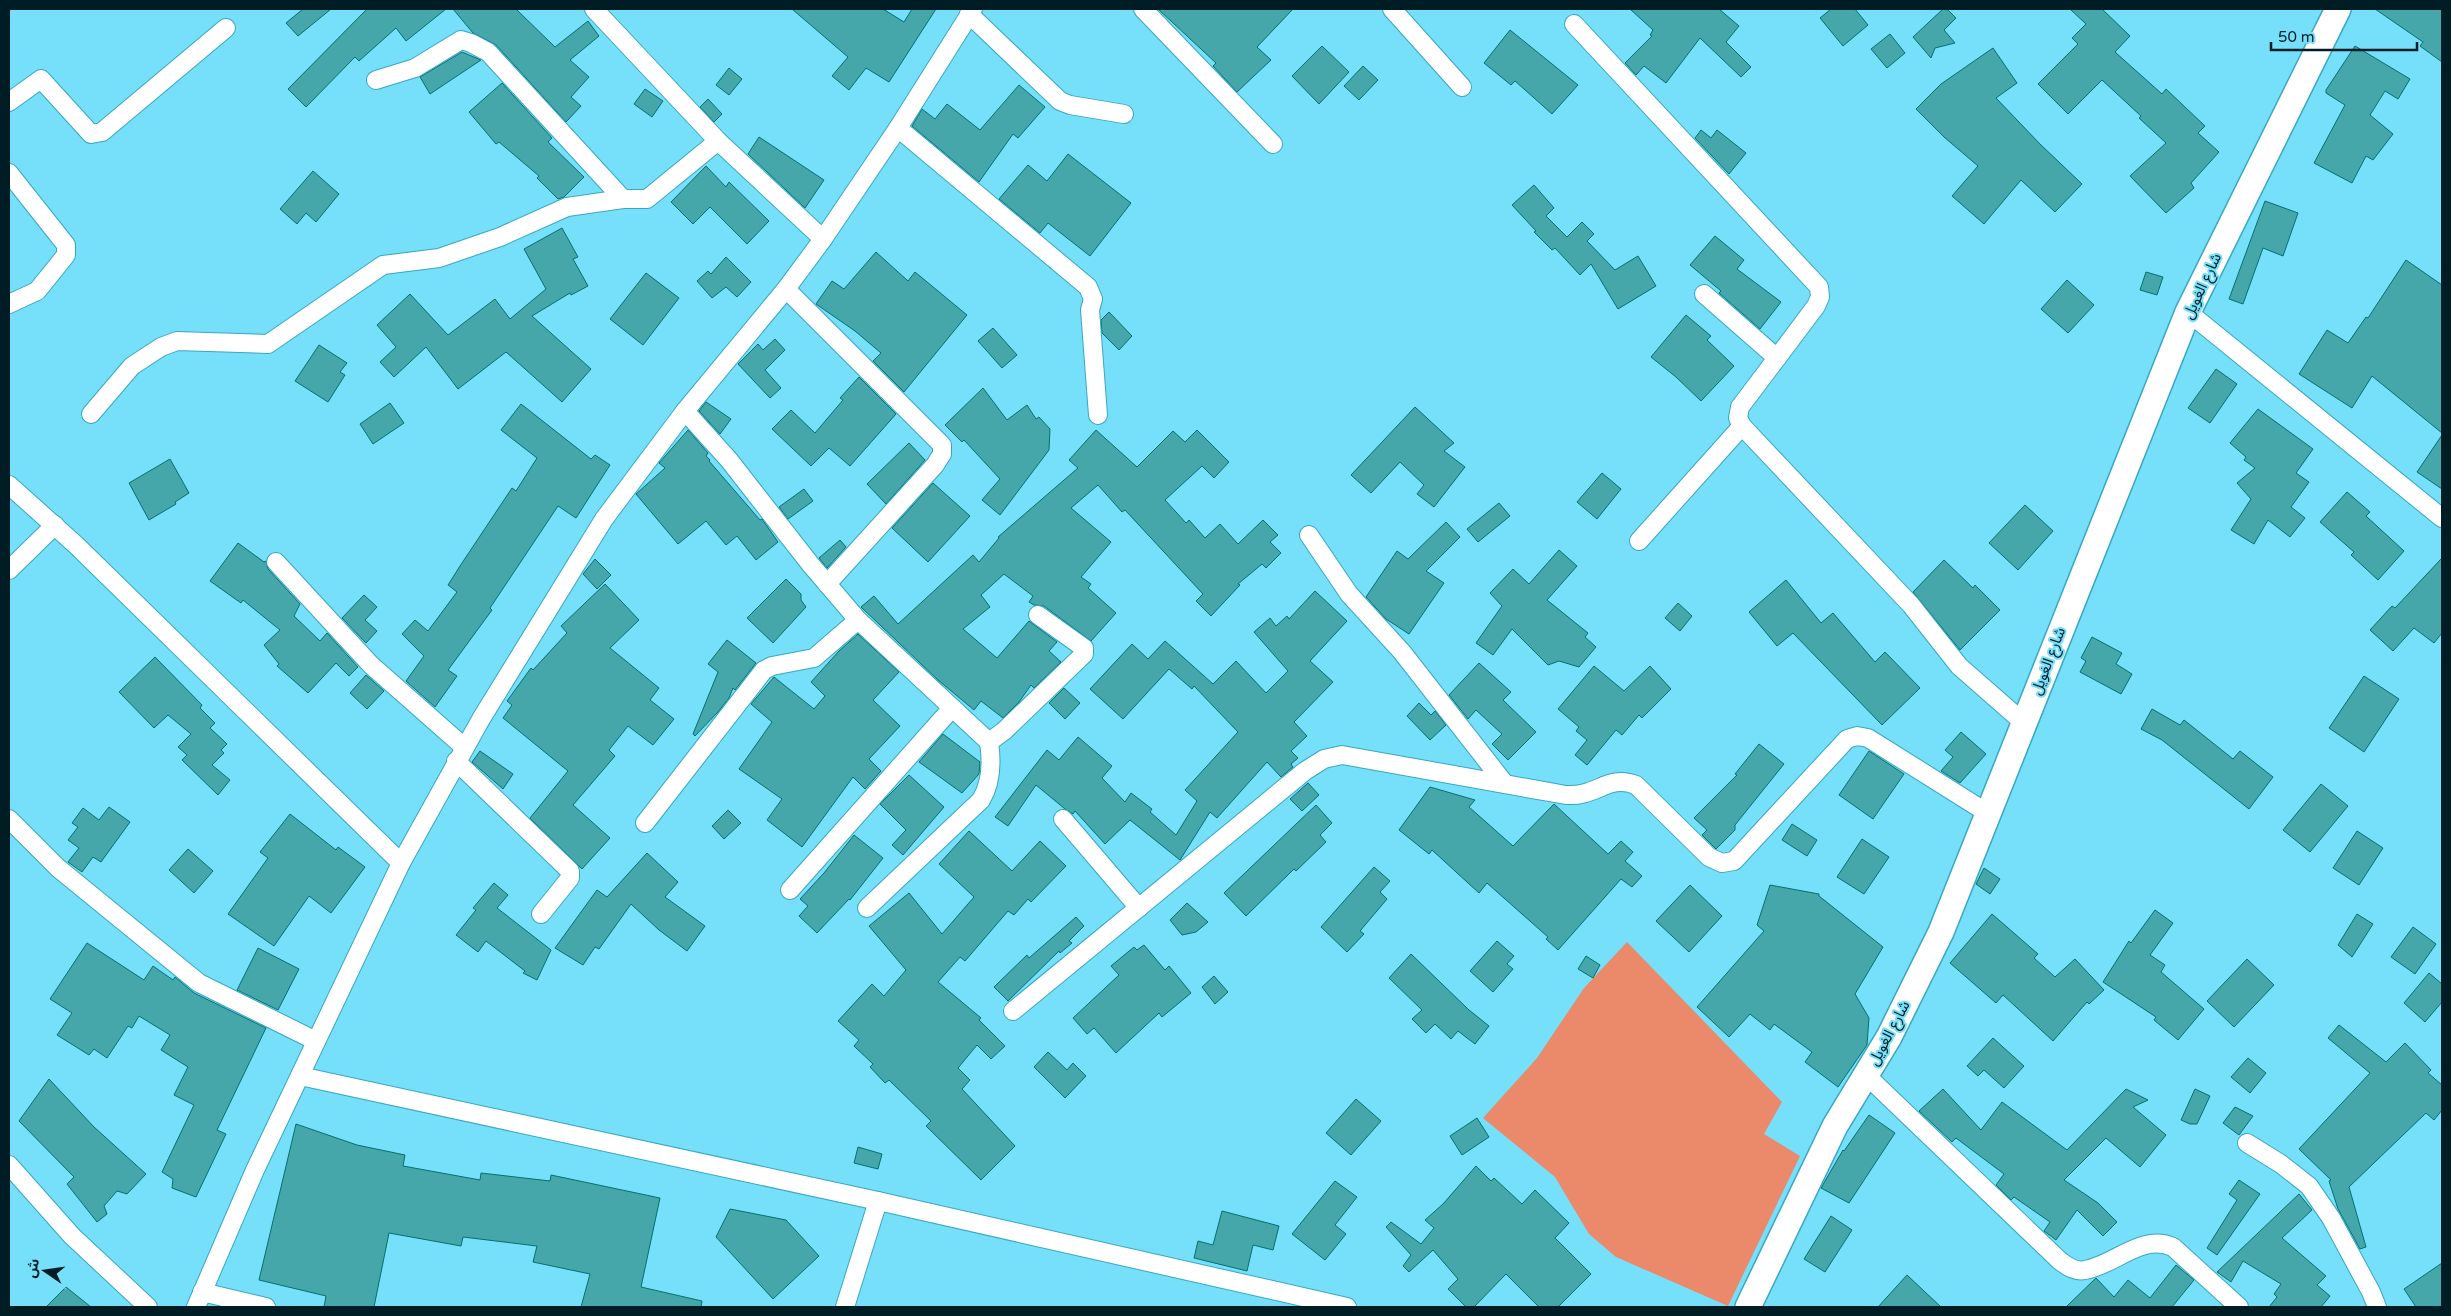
<svg xmlns="http://www.w3.org/2000/svg" width="2451" height="1316" font-family="'Varela Round','Noto Sans Arabic',sans-serif">
<rect width="100%" height="100%" fill="#76dffa"/>
<!-- green -->
<polygon fill="#eb896b" points="1627,942 1782,1102 1764,1134 1800,1156 1728,1306 1616,1257 1589,1234 1555,1177 1483,1118 1537,1058 1584,988"/>
<!-- building -->
<g fill="#45a7a9" stroke="#037072">
<polygon points="303,9 331,9 298,36 286,23"/>
<polygon points="367,9 446,9 406,41 396,28 359,61 355,57 306,107 288,89"/>
<polygon points="453,9 516,9 555,47 588,21 599,36 570,60 589,77 571,97 581,106 566,122 496,45 473,33"/>
<polygon points="792,9 883,9 904,22 912,9 936,9 889,82 866,68 849,90 832,76 848,57"/>
<polygon points="1158,9 1293,9 1257,47 1271,60 1237,92 1213,66 1216,63"/>
<polygon points="1630,9 1719,9 1739,26 1726,42 1751,67 1741,77 1700,38 1666,83 1644,66 1636,75 1625,63 1652,36 1650,35 1653,30"/>
<polygon points="1831,9 1855,9 1868,25 1843,46 1820,18"/>
<polygon points="1943,9 1947,9 1956,18 1944,30 1955,43 1935,48 1931,58 1913,37"/>
<polygon points="2070,9 2102,9 2130,36 2115,52 2162,94 2166,89 2205,126 2198,133 2219,152 2191,183 2194,188 2166,213 2130,176 2166,143 2139,118 2141,116 2102,80 2068,114 2038,84 2078,44 2072,38 2086,24"/>
<polygon points="2375,9 2442,9 2442,62 2420,46 2423,42"/>
<polygon points="1510,30 1578,85 1552,114 1515,81 1511,85 1484,63"/>
<polygon points="1890,34 1905,53 1887,68 1871,49"/>
<polygon points="1322,46 1349,72 1319,104 1292,76"/>
<polygon points="2355,46 2410,79 2398,99 2385,91 2370,115 2393,134 2373,160 2366,156 2352,183 2314,163 2345,105 2326,93 2326,90"/>
<polygon points="1993,48 2017,83 1996,98 2040,144 2082,184 2055,212 2021,180 1984,224 1952,196 1978,166 1944,137 1916,109 1941,84"/>
<polygon points="462,52 481,60 430,94 420,77"/>
<polygon points="1363,66 1378,80 1359,100 1344,86"/>
<polygon points="729,68 742,79 729,95 716,85"/>
<polygon points="502,83 552,138 548,142 584,177 564,197 558,199 537,178 539,176 499,142 496,144 469,112"/>
<polygon points="1019,85 1045,107 1018,138 1013,134 979,182 912,126 922,109 935,119 947,104 980,130"/>
<polygon points="645,89 663,101 652,117 634,104"/>
<polygon points="708,99 722,114 714,122 700,107"/>
<polygon points="1701,130 1711,138 1717,130 1746,153 1729,174 1695,138"/>
<polygon points="759,137 824,180 805,208 748,154"/>
<polygon points="1068,154 1131,203 1090,256 1048,223 1040,233 999,199 1028,165 1047,181"/>
<polygon points="706,166 726,187 729,182 769,221 747,244 710,207 693,224 671,202"/>
<polygon points="313,171 339,194 316,222 306,213 297,224 280,209"/>
<polygon points="1534,185 1554,208 1546,216 1567,237 1582,222 1594,234 1587,241 1615,270 1638,256 1656,286 1618,309 1591,264 1580,275 1555,248 1552,250 1534,232 1536,231 1512,205"/>
<polygon points="2265,201 2298,213 2283,256 2263,248 2243,304 2229,299"/>
<polygon points="562,228 578,257 573,259 588,286 571,295 570,293 532,316 591,369 562,402 506,352 458,389 426,347 394,377 380,362 396,347 377,325 410,294 448,335 495,299 510,319 546,289 524,249"/>
<polygon points="1715,236 1744,260 1737,269 1781,302 1760,329 1719,293 1721,291 1690,265"/>
<polygon points="876,252 908,281 915,272 967,315 904,392 873,361 881,353 855,331 816,304 832,281 844,289"/>
<polygon points="726,257 751,282 737,297 726,287 712,298 697,281 708,271 711,274"/>
<polygon points="2406,260 2442,285 2442,433 2372,376 2352,408 2299,374 2327,330 2348,343 2366,317 2368,318"/>
<polygon points="2146,272 2163,277 2157,295 2140,290"/>
<polygon points="646,273 679,298 643,345 610,319"/>
<polygon points="2067,280 2094,305 2068,333 2041,309"/>
<polygon points="1109,312 1132,336 1119,350 1102,333 1101,320"/>
<polygon points="1686,315 1711,336 1707,340 1734,366 1701,401 1676,377 1651,357"/>
<polygon points="993,328 1017,355 1002,368 978,341"/>
<polygon points="775,339 785,350 765,370 781,388 770,398 738,364 758,344 763,350"/>
<polygon points="319,345 347,363 340,372 345,375 328,402 295,381"/>
<polygon points="2216,369 2237,384 2210,423 2188,408"/>
<polygon points="859,377 896,414 850,466 829,448 811,466 772,429 791,410 815,433 843,400 840,398"/>
<polygon points="983,388 1007,420 1027,405 1036,419 1039,417 1050,429 1049,450 1000,515 982,500 1000,479 964,440 962,442 945,425"/>
<polygon points="706,402 731,419 720,434 699,411"/>
<polygon points="390,403 404,423 373,444 360,424"/>
<polygon points="521,404 591,459 595,455 610,465 576,518 558,506 490,608 492,610 448,670 457,676 435,707 406,681 424,656 402,634 415,620 428,631 457,592 448,585 460,566 512,488 516,491 537,458 501,430"/>
<polygon points="1415,407 1454,443 1444,451 1465,467 1434,507 1417,494 1424,485 1400,462 1371,493 1351,475"/>
<polygon points="2258,409 2313,449 2296,473 2309,482 2291,507 2305,518 2290,537 2268,520 2254,544 2231,530 2251,499 2237,483 2255,468 2244,460 2246,457 2230,443"/>
<polygon points="688,430 708,453 706,456 710,460 709,461 760,520 762,519 778,542 756,560 737,536 726,545 706,521 678,544 636,494 665,468 659,463"/>
<polygon points="1096,430 1137,467 1173,431 1185,442 1197,430 1229,462 1214,478 1202,466 1165,500 1186,523 1189,520 1205,538 1220,524 1238,544 1263,520 1278,535 1270,542 1281,553 1266,568 1262,564 1238,584 1240,585 1211,616 1196,601 1203,594 1125,510 1122,512 1098,485 1071,508 1111,542 1081,577 1091,584 1088,588 1116,613 1091,641 1044,606 1034,605 1029,602 1033,596 1004,574 981,595 990,607 963,629 997,658 1029,621 1057,642 1049,651 1061,662 1034,688 1031,685 1019,702 1003,718 981,701 974,710 938,680 861,607 874,596 898,624 973,555 979,562 999,538 998,537 1078,468 1069,460"/>
<polygon points="2442,435 2442,489 2417,472"/>
<polygon points="909,443 925,460 886,504 867,484"/>
<polygon points="170,459 189,493 175,502 176,504 149,520 129,483"/>
<polygon points="1602,473 1621,489 1597,519 1577,502"/>
<polygon points="933,483 970,516 928,562 892,528"/>
<polygon points="804,489 813,501 788,519 779,507"/>
<polygon points="2347,492 2370,512 2366,516 2404,551 2378,580 2351,555 2354,552 2320,522"/>
<polygon points="1499,503 1510,516 1478,542 1467,529"/>
<polygon points="2025,505 2053,531 2018,570 1989,543"/>
<polygon points="1446,522 1460,537 1426,571 1444,583 1409,634 1386,619 1366,597 1397,551 1408,559"/>
<polygon points="840,540 846,547 827,568 819,558"/>
<polygon points="238,543 264,562 266,561 268,569 300,604 294,616 320,641 327,633 358,667 349,676 336,663 308,693 277,666 279,664 264,645 280,630 243,600 241,603 210,581"/>
<polygon points="1559,550 1577,566 1547,600 1588,633 1585,637 1596,647 1579,667 1559,661 1548,665 1512,629 1493,655 1476,643 1502,606 1490,593 1513,569 1529,584"/>
<polygon points="2442,558 2442,633 2434,643 2414,628 2393,651 2370,630 2392,606 2395,608"/>
<polygon points="595,559 611,575 597,589 583,574"/>
<polygon points="1944,560 1973,588 1975,585 2000,610 1960,650 1913,592"/>
<polygon points="786,579 801,594 801,600 806,607 773,643 747,618"/>
<polygon points="1786,580 1821,623 1833,613 1875,662 1885,652 1920,688 1882,725 1793,633 1777,646 1749,612"/>
<polygon points="605,584 639,620 610,648 659,688 650,700 674,719 653,745 628,726 609,750 615,756 573,805 610,838 582,869 530,818 568,771 503,718 512,705 507,701 531,668 533,670 567,633 561,626"/>
<polygon points="1315,591 1347,621 1310,661 1333,682 1294,722 1307,736 1291,751 1298,758 1291,764 1293,767 1281,777 1267,762 1217,818 1210,812 1180,860 1130,820 1105,844 1075,811 1073,814 1065,809 1036,785 1008,826 995,817 1047,750 1059,760 1078,737 1112,766 1102,778 1125,802 1131,793 1152,809 1150,812 1176,835 1197,801 1185,790 1238,732 1194,686 1192,689 1169,669 1123,719 1090,689 1132,644 1148,659 1165,641 1213,684 1236,661 1266,693 1288,671 1254,632 1270,618 1276,626 1287,616 1289,619"/>
<polygon points="364,595 377,607 365,620 377,631 366,643 342,618"/>
<polygon points="1678,603 1692,616 1680,631 1665,618"/>
<polygon points="858,634 899,672 873,700 900,726 869,759 881,771 865,789 853,777 802,847 767,820 782,799 739,769 772,722 751,704 774,677 814,709 825,696 811,682 839,651"/>
<polygon points="2092,637 2122,653 2116,664 2132,674 2121,694 2080,672 2086,661 2081,658"/>
<polygon points="727,640 756,663 735,690 733,688 729,698 718,712 695,736 693,734 718,672 708,664"/>
<polygon points="155,657 202,705 200,708 215,723 210,728 227,744 221,750 224,753 212,765 230,780 218,795 182,760 187,755 178,747 191,734 168,715 154,728 119,692"/>
<polygon points="1479,663 1511,692 1503,700 1536,732 1508,760 1492,744 1502,734 1476,710 1468,719 1449,695"/>
<polygon points="1594,666 1624,691 1650,666 1671,689 1642,718 1639,715 1622,735 1616,730 1587,765 1575,755 1587,740 1576,731 1579,727 1558,709"/>
<polygon points="366,675 384,691 367,709 350,693"/>
<polygon points="2364,676 2399,699 2364,752 2329,728"/>
<polygon points="1064,688 1080,703 1065,719 1049,703"/>
<polygon points="1419,703 1431,715 1435,711 1446,725 1430,740 1407,716"/>
<polygon points="2152,709 2180,725 2184,720 2233,759 2240,751 2273,777 2249,809 2162,740 2141,729"/>
<polygon points="1961,732 1986,754 1960,783 1941,771 1953,757 1945,750"/>
<polygon points="943,734 980,762 979,774 962,793 919,762"/>
<polygon points="1759,744 1784,764 1735,825 1735,830 1716,849 1702,835 1707,830 1694,818 1737,775 1735,774"/>
<polygon points="480,751 513,774 503,789 472,762"/>
<polygon points="1869,751 1904,774 1873,819 1839,795"/>
<polygon points="909,775 944,807 903,855 892,845 906,830 880,804"/>
<polygon points="1308,783 1319,795 1302,811 1290,799"/>
<polygon points="2321,784 2348,806 2310,852 2283,830"/>
<polygon points="1430,787 1475,800 1469,807 1513,846 1554,804 1608,854 1621,841 1633,852 1625,861 1642,876 1632,887 1621,879 1558,950 1546,939 1548,937 1487,883 1479,893 1432,850 1429,854 1399,830"/>
<polygon points="1316,805 1332,823 1320,835 1326,842 1296,871 1294,869 1246,916 1224,893"/>
<polygon points="109,807 130,822 101,862 93,857 82,872 68,862 79,848 68,840 78,827 72,823 83,808 99,820"/>
<polygon points="728,810 741,823 724,839 712,826"/>
<polygon points="290,814 336,850 338,847 365,867 331,913 309,896 274,946 228,914 268,858 260,852"/>
<polygon points="1792,824 1817,840 1807,856 1782,840"/>
<polygon points="969,831 1012,871 1040,841 1066,866 1031,902 1028,899 1014,915 1008,911 965,961 960,957 938,982 981,1018 979,1020 1005,1046 991,1059 977,1045 958,1068 970,1080 962,1089 1015,1146 981,1180 926,1126 931,1121 889,1080 885,1083 870,1067 873,1064 854,1046 859,1040 838,1021 872,984 884,996 906,970 869,926 909,893 942,934 974,897 939,864"/>
<polygon points="2357,831 2383,848 2359,885 2333,868"/>
<polygon points="854,835 883,858 850,900 849,899 817,933 799,916 808,906 800,899 824,873"/>
<polygon points="1862,839 1889,857 1864,894 1837,877"/>
<polygon points="188,849 213,871 194,893 169,870"/>
<polygon points="647,853 678,882 665,897 705,926 687,951 659,930 631,904 599,949 595,947 583,965 555,948 597,890 607,897"/>
<polygon points="1374,867 1390,881 1380,892 1387,899 1360,931 1364,934 1347,952 1321,927"/>
<polygon points="1984,868 2000,879 1990,894 1976,884"/>
<polygon points="494,883 508,895 497,908 551,950 537,980 523,973 525,971 486,941 478,952 456,935 476,910 473,908"/>
<polygon points="1690,885 1722,916 1689,952 1656,921"/>
<polygon points="1770,885 1819,894 1819,896 1883,947 1855,994 1869,1018 1867,1045 1838,1087 1805,1062 1812,1052 1774,1024 1770,1030 1750,1014 1729,1037 1697,1007 1764,931 1757,925"/>
<polygon points="1187,903 1208,922 1196,932 1182,935 1170,920"/>
<polygon points="2155,910 2173,923 2150,955 2165,965 2161,972 2204,1009 2178,1040 2154,1020 2156,1017 2103,982 2129,941 2131,943"/>
<polygon points="1992,914 2038,954 2034,958 2055,977 2075,959 2104,990 2089,1004 2087,1002 2053,1041 2003,995 1996,1003 1950,963"/>
<polygon points="2357,914 2373,924 2352,957 2338,945"/>
<polygon points="1076,917 1084,926 1069,941 1072,943 1060,953 1059,951 1008,1001 994,987 1027,955 1029,958"/>
<polygon points="2413,927 2436,944 2415,974 2391,957"/>
<polygon points="1497,941 1514,956 1507,964 1513,969 1493,992 1470,971"/>
<polygon points="87,943 144,980 153,966 173,980 175,977 194,993 266,1028 217,1130 226,1134 196,1197 172,1188 173,1179 162,1172 194,1105 174,1095 188,1067 161,1050 170,1035 139,1016 132,1028 128,1026 107,1058 94,1049 89,1055 57,1035 72,1013 50,999"/>
<polygon points="1144,945 1165,970 1169,966 1191,993 1162,1017 1159,1013 1116,1053 1094,1028 1087,1034 1073,1018 1119,975 1111,966 1134,947 1137,950"/>
<polygon points="258,948 299,969 278,1010 237,990"/>
<polygon points="1411,954 1469,1010 1489,1026 1475,1044 1458,1031 1451,1039 1435,1024 1426,1033 1412,1019 1422,1010 1389,978"/>
<polygon points="1586,956 1600,965 1593,978 1578,969"/>
<polygon points="2247,959 2274,985 2234,1027 2207,1001"/>
<polygon points="2429,973 2442,984 2442,1002 2425,1022 2404,1003"/>
<polygon points="1214,976 1228,992 1215,1004 1202,987"/>
<polygon points="2339,1025 2386,1062 2405,1043 2431,1070 2428,1073 2442,1085 2442,1110 2434,1120 2426,1113 2349,1187 2366,1247 2360,1249 2338,1209 2329,1181 2331,1180 2299,1149 2370,1073 2328,1038"/>
<polygon points="1993,1038 2024,1066 2004,1088 1984,1070 1978,1076 1967,1066"/>
<polygon points="1048,1052 1067,1070 1073,1063 1086,1076 1065,1098 1034,1067"/>
<polygon points="2248,1058 2266,1073 2250,1093 2231,1077"/>
<polygon points="49,1079 94,1127 146,1174 127,1194 117,1191 104,1206 107,1214 97,1222 67,1184 74,1177 19,1121"/>
<polygon points="1943,1089 1981,1130 2002,1102 2067,1150 2126,1089 2148,1100 2133,1107 2166,1135 2140,1167 2106,1138 2064,1180 2098,1203 2117,1222 2103,1236 2077,1210 2056,1240 2044,1231 2050,1222 2014,1197 2011,1200 1996,1185 2004,1174 1956,1138 1952,1142 1919,1111"/>
<polygon points="2195,1089 2210,1096 2197,1124 2190,1124 2181,1120"/>
<polygon points="1356,1099 1381,1121 1351,1155 1326,1133"/>
<polygon points="2235,1107 2253,1116 2239,1135 2223,1123"/>
<polygon points="1869,1115 1895,1133 1849,1203 1821,1188 1843,1150 1844,1151"/>
<polygon points="1477,1118 1489,1137 1462,1155 1450,1136"/>
<polygon points="296,1124 357,1145 405,1155 403,1166 480,1180 481,1173 550,1181 551,1175 660,1198 641,1287 702,1301 701,1307 581,1307 590,1274 533,1262 537,1246 463,1237 461,1246 389,1233 374,1307 324,1307 326,1296 259,1280"/>
<polygon points="858,1147 882,1154 878,1169 854,1163"/>
<polygon points="1476,1166 1491,1181 1494,1178 1522,1204 1535,1190 1569,1223 1555,1238 1591,1274 1558,1307 1539,1307 1506,1274 1474,1307 1466,1307 1448,1289 1458,1279 1433,1250 1409,1272 1403,1266 1411,1255 1386,1227 1391,1222 1421,1244 1434,1228 1425,1220 1443,1204"/>
<polygon points="2239,1180 2260,1194 2217,1255 2207,1248 2237,1200 2229,1194"/>
<polygon points="1335,1181 1357,1197 1335,1225 1346,1234 1325,1260 1292,1234"/>
<polygon points="2299,1194 2312,1210 2282,1238 2326,1276 2317,1285 2330,1296 2321,1307 2269,1307 2277,1297 2274,1294 2281,1284 2243,1261 2231,1282 2217,1272"/>
<polygon points="730,1209 786,1220 819,1256 773,1299 716,1237"/>
<polygon points="1222,1211 1279,1226 1273,1250 1253,1245 1247,1271 1194,1258 1198,1241 1213,1245"/>
<polygon points="1831,1216 1852,1230 1825,1272 1804,1259"/>
<polygon points="2442,1263 2442,1307 2416,1307 2404,1289"/>
<polygon points="2176,1265 2194,1280 2172,1307 2066,1307 2096,1278 2114,1297 2128,1280 2150,1298"/>
<polygon points="1907,1275 1941,1307 1878,1307"/>
<polygon points="66,1287 91,1307 46,1307"/>
</g>
<g fill="none" stroke-linecap="round" stroke-linejoin="round">
<defs>
<g id="street">
<polyline points="594,9 718,141"/>
<polyline points="1143,9 1273,144"/>
<polyline points="1392,9 1462,87"/>
<polyline points="969,14 1060,101 1070,105 1124,114"/>
<polyline points="1574,24 1819,287 1820,297 1816,306 1777,358"/>
<polyline points="376,80 415,68 461,40 471,43 488,52 623,199"/>
<polyline points="9,102 41,79 91,134 102,132 226,28"/>
<polyline points="898,128 1088,287 1093,299 1090,310 1098,415"/>
<polyline points="9,173 66,245 66,255 37,291 9,304"/>
<polyline points="786,289 942,445 942,454 935,465 827,584"/>
<polyline points="1704,294 1777,358 1740,407 1738,418 1742,426 1911,605 1959,666 2024,723"/>
<polyline points="2188,312 2442,518"/>
<polyline points="685,411 729,460 811,565 858,620 989,742 1004,731 1084,654 1084,648 1038,615"/>
<polyline points="91,414 132,366 161,347 177,341 268,344 383,265 439,258 500,237 567,207 623,199 647,199 718,141 823,239"/>
<polyline points="9,485 76,545 401,863"/>
<polyline points="1309,535 1349,594 1402,652 1505,784"/>
<polyline points="1639,541 1742,426"/>
<polyline points="276,562 371,665 464,747"/>
<polyline points="9,570 55,525"/>
<polyline points="456,761 570,871 570,878 541,914"/>
<polyline points="9,819 58,868 199,983 316,1041"/>
<polyline points="1063,819 1139,908"/>
<polyline points="645,823 764,670 772,666 814,658 858,620"/>
<polyline points="790,890 952,708"/>
<path d="M867,908L981,800C992,782 992,762 989,742"/>
<path d="M1013,1011L1305,771L1324,759L1342,755L1566,795C1598,797 1607,774 1636,785L1709,857L1722,863L1734,861L1847,739L1857,736L1868,738L1989,814"/>
<path d="M1866,1075L2060,1261C2067,1266 2075,1272 2085,1270C2115,1265 2142,1233 2173,1247L2239,1307"/>
<polyline points="300,1076 878,1201 1347,1307"/>
<polyline points="2247,1143 2281,1164 2309,1186 2331,1218 2371,1292 2377,1307"/>
<polyline points="9,1165 72,1236 148,1307"/>
<polyline points="202,1292 266,1307"/>
<polyline points="196,1307 255,1170 401,863 481,719 604,519 685,411 786,289 823,239 898,128 973,9"/>
<polyline points="845,1307 878,1201"/>
</g>
<polyline id="secondary" points="1748,1307 1835,1126 1889,1037 1941,932 2188,312 2338,9"/>
</defs>
<!-- street casing -->
<use href="#street" stroke="#39a7c2" stroke-width="20"/>
<!-- secondary casing -->
<use href="#secondary" stroke="#39a7c2" stroke-width="28"/>
<!-- street -->
<use href="#street" stroke="#fff" stroke-width="18"/>
<!-- secondary -->
<use href="#secondary" stroke="#fff" stroke-width="25"/>
</g>
<g text-anchor="middle" dominant-baseline="central" stroke-width="4" stroke-linejoin="round" paint-order="stroke">
<!-- street labels -->
<g font-size="15" fill="#001d25" stroke="#76dffa">
<text transform="translate(2202 286) rotate(-65)">شارع الغويل</text>
<text transform="translate(2048 661) rotate(-69)">شارع الغويل</text>
<text transform="translate(1889 1033) rotate(-62)">شارع الغويل</text>
</g>
</g>
<!-- border -->
<rect width="2451" height="1316" fill="none" stroke="#001d25" stroke-width="20"/>
<!-- north arrow -->
<g transform="translate(45 1271) rotate(283)" stroke="#76dffa" stroke-width="4" paint-order="stroke">
<path d="M0-4L9 19L0 12L-9 19Z" fill="#001d25"/>
<text y="-8" font-size="14" font-weight="bold" text-anchor="middle" fill="#001d25">ش</text>
</g>
<!-- scale -->
<path d="M2271 42v8h146v-8" fill="none" stroke="#001d25" stroke-width="2.5"/>
<text x="2278" y="42" font-size="15" fill="#001d25" stroke="#76dffa" stroke-width="4" paint-order="stroke">50 m</text>
</svg>
